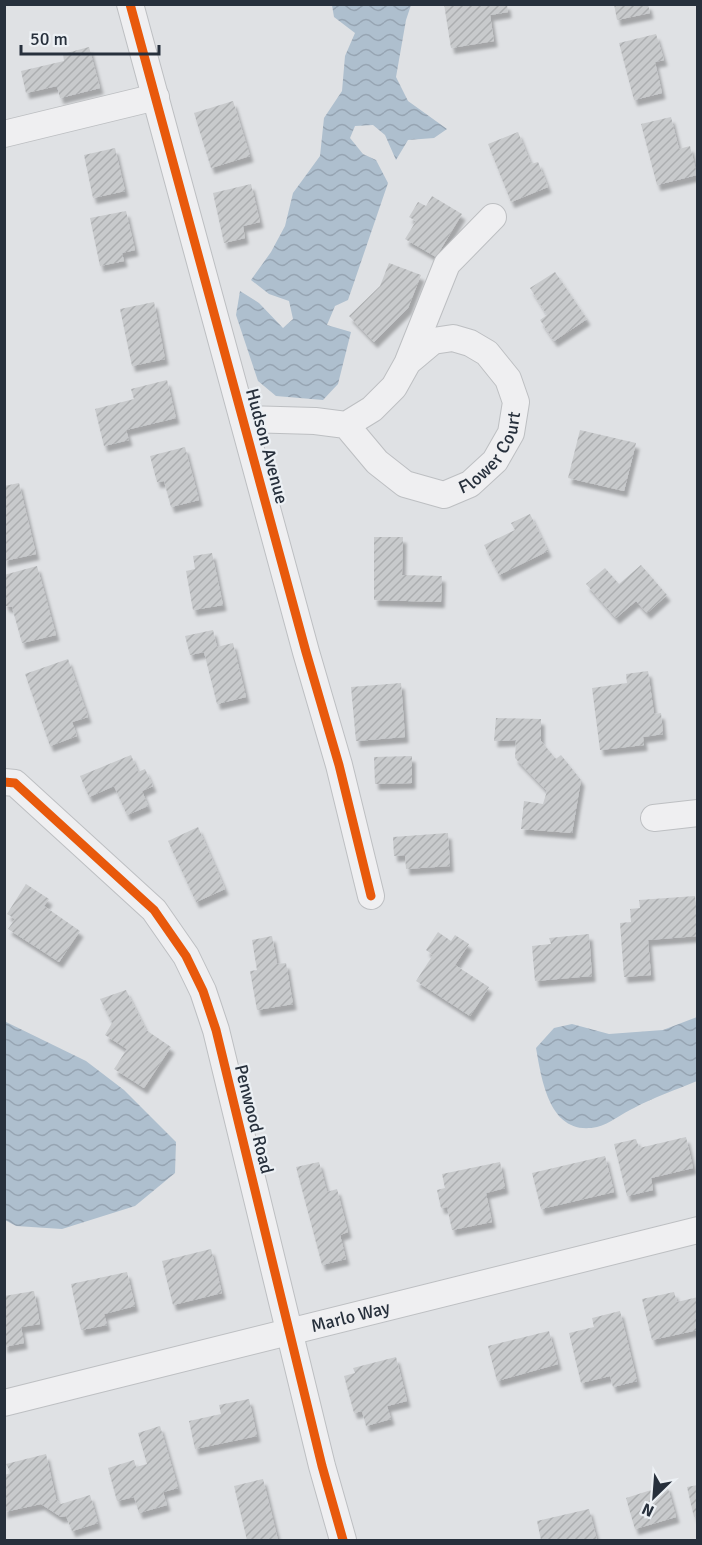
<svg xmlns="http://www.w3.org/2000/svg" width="702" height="1545" font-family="Signika,sans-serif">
<defs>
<pattern id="water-waves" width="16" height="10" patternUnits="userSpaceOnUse" patternTransform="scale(1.5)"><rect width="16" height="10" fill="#aebfce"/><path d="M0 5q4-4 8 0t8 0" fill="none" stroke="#96a4b2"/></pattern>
<pattern id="building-hatch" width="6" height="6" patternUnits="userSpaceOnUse" patternTransform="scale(1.5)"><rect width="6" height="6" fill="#c8cacc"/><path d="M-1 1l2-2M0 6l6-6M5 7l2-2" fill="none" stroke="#acaeb0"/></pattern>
<filter id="shadow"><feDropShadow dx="3.5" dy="6" stdDeviation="1.5" flood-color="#0004"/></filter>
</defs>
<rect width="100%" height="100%" fill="#dfe1e4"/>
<!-- water -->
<g fill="url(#water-waves)">
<polygon points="332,5 411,5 406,20 396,77 408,101 447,129 434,138 408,140 396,160 385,135 373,125 355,126 350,138 363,154 376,160 388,183 348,300 335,306 327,325 351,332 338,384 323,400 276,396 258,381 236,315 240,291 259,303 283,328 293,319 289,301 269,294 251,280 271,252 285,226 293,193 320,156 324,118 342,91 345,56 355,33 334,17"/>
<path d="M697,1017V1081C676,1090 654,1097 634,1108C622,1113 610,1124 597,1127C550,1137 542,1082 536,1048L554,1028L572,1024L609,1034L663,1030Z"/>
<polygon points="4,1021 86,1061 124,1090 176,1142 175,1173 135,1206 62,1229 16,1226 5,1220"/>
</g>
<!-- building -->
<g fill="url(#building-hatch)" filter="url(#shadow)">
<polygon points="444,4 507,4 508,12 490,15 494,41 451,48"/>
<polygon points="614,4 648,4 650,13 617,20"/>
<polygon points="656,34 664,60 655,62 662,93 634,100 619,43"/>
<polygon points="89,47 100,88 60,98 57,86 26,93 21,71 64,61 63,54"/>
<polygon points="233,101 250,156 211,168 194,113"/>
<polygon points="671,117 679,149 690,146 697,175 657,185 641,124"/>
<polygon points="518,132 531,164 538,162 548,187 511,202 488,144"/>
<polygon points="115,148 125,191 93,198 84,155"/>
<polygon points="251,184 260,222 243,226 245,238 224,243 213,193"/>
<polygon points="432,196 462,214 436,257 405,239 416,221 409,217 418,202 426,206"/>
<polygon points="126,211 135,250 122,253 124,261 100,266 90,218"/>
<polygon points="389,263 421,275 408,308 374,342 349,316 380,286"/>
<polygon points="555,272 587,319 554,341 540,320 547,315 530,288"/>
<polygon points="154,302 165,359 132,366 120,309"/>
<polygon points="167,380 176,418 126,430 129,440 104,446 95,409 134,399 131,389"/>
<polygon points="580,430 636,443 624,491 568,478"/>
<polygon points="185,447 199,500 171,507 164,481 157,482 150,456"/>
<polygon points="19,483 36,554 4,561 4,486"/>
<polygon points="530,514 548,551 499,575 484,545 515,530 511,523"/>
<polygon points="374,537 403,537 402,575 442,576 441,602 374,600"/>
<polygon points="212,553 223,605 193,610 186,571 195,569 193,556"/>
<polygon points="641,565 667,595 647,613 636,601 616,618 586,584 605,568 619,584"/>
<polygon points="37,566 56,635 22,643 12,607 6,606 4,600 4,575"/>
<polygon points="213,630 217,647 233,643 246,697 217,704 204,652 190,655 185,636"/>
<polygon points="68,659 88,717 72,722 77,736 50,746 25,674"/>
<polygon points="648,671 654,714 661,713 663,734 643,737 644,745 600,750 592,688 627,683 626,674"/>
<polygon points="401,683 405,737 356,741 351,687"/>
<polygon points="496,718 541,719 541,741 556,759 561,755 581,780 572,833 521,829 524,801 543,804 547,791 515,758 516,740 494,741"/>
<polygon points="131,755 138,772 145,769 153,786 142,791 148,806 127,815 114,786 89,797 80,776"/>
<polygon points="412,756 412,783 375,784 374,757"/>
<polygon points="198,827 225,889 196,902 168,841"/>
<polygon points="448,833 450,866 406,869 405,855 394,856 393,837"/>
<polygon points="26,884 49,899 44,906 80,931 59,962 8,929 15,919 7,914"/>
<polygon points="695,896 698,936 648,940 651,975 624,977 620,923 631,922 630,909 640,908 639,900"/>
<polygon points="438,932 451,941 455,935 469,944 455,965 489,987 470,1016 416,981 433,955 426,950"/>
<polygon points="589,934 592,976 535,981 532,946 551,944 549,938"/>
<polygon points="272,936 277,964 286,963 293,1004 257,1010 250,971 257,970 252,940"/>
<polygon points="126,990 146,1030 171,1047 144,1088 114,1069 127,1049 105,1035 112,1023 100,999"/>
<polygon points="686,1137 693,1168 651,1178 653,1190 627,1196 614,1144 636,1139 639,1148"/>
<polygon points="605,1156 614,1192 541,1209 532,1173"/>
<polygon points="319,1162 327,1192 337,1189 348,1232 340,1235 346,1259 322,1265 296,1167"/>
<polygon points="500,1162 505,1188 486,1193 492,1222 452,1230 447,1207 441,1208 437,1190 445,1188 442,1174"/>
<polygon points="211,1249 222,1293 173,1305 162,1261"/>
<polygon points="127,1272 135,1306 104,1314 107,1325 81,1330 71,1284"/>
<polygon points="34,1291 40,1324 21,1327 24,1343 4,1347 4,1296"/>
<polygon points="674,1292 677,1302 698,1297 698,1330 652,1340 642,1299"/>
<polygon points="620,1311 637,1381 613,1387 610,1376 581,1383 569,1333 594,1327 592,1318"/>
<polygon points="549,1331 558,1364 497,1381 488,1346"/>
<polygon points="396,1357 407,1401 387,1406 391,1419 366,1426 362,1411 354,1413 344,1376 355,1373 353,1368"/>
<polygon points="249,1399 257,1436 195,1449 189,1421 221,1414 219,1405"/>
<polygon points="160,1426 178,1488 163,1492 167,1505 139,1513 134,1497 117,1501 108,1468 134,1460 136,1467 147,1464 138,1433"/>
<polygon points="46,1454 56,1499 61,1504 90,1495 98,1523 72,1531 66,1516 61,1517 41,1504 4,1512 4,1475 11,1473 6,1464"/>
<polygon points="263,1479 278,1540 247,1540 234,1486"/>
<polygon points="667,1485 676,1517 635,1529 626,1498"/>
<polygon points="698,1485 698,1516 694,1517 687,1487"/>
<polygon points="589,1509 597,1540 541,1540 537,1521"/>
</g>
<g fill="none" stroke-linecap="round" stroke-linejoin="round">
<defs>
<g id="minor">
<polyline points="130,4 306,652 339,765 371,896"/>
<polyline points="4,134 156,97"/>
<polyline points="409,359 447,264 493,217"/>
<path id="s1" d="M243,419L315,421L346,425L377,462L405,484L444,495L470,484L495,461L511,433L516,402L508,379L487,353L470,343L453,338L433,341L408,362L394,387L372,409L346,425"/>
<polyline points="4,782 15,783 154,910 186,956 203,991 216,1030 322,1466 343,1540"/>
<polyline points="654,818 698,813"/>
<path id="s2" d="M4,1403L698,1230"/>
</g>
</defs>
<!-- minor casing -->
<use href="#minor" stroke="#bdbfc2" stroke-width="28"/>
<!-- minor -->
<use href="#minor" stroke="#efeff1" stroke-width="26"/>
<defs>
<g id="cycleway">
<polyline points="130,4 306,652 339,765 371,896"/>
<polyline points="4,782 15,783 154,910 186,956 203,991 216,1030 322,1466 343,1540"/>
</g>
</defs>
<!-- cycleway casing -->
<use href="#cycleway" stroke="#ecf0f4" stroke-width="13"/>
<!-- cycleway -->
<use href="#cycleway" stroke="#e8590c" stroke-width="9"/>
</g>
<g text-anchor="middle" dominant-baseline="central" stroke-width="4.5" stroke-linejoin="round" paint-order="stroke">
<!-- street labels -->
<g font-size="18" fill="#27303c" stroke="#ecf0f4">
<text transform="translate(267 446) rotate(75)">Hudson Avenue</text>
<text stroke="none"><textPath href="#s1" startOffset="294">Flower Court</textPath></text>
<text transform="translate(254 1119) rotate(76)">Penwood Road</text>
<text stroke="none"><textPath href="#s2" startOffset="357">Marlo Way</textPath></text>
</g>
</g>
<!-- border -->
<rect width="702" height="1545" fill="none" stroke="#27303c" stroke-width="12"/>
<!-- north arrow -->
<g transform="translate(654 1497) rotate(205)" stroke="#ecf0f4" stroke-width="4.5" paint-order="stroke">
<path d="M0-4.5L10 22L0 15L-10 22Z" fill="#27303c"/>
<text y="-9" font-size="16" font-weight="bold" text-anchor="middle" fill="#27303c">N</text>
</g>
<!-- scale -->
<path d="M21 45v9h138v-9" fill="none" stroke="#27303c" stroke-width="3"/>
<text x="30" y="45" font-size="18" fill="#27303c" stroke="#ecf0f4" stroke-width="4.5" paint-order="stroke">50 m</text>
</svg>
